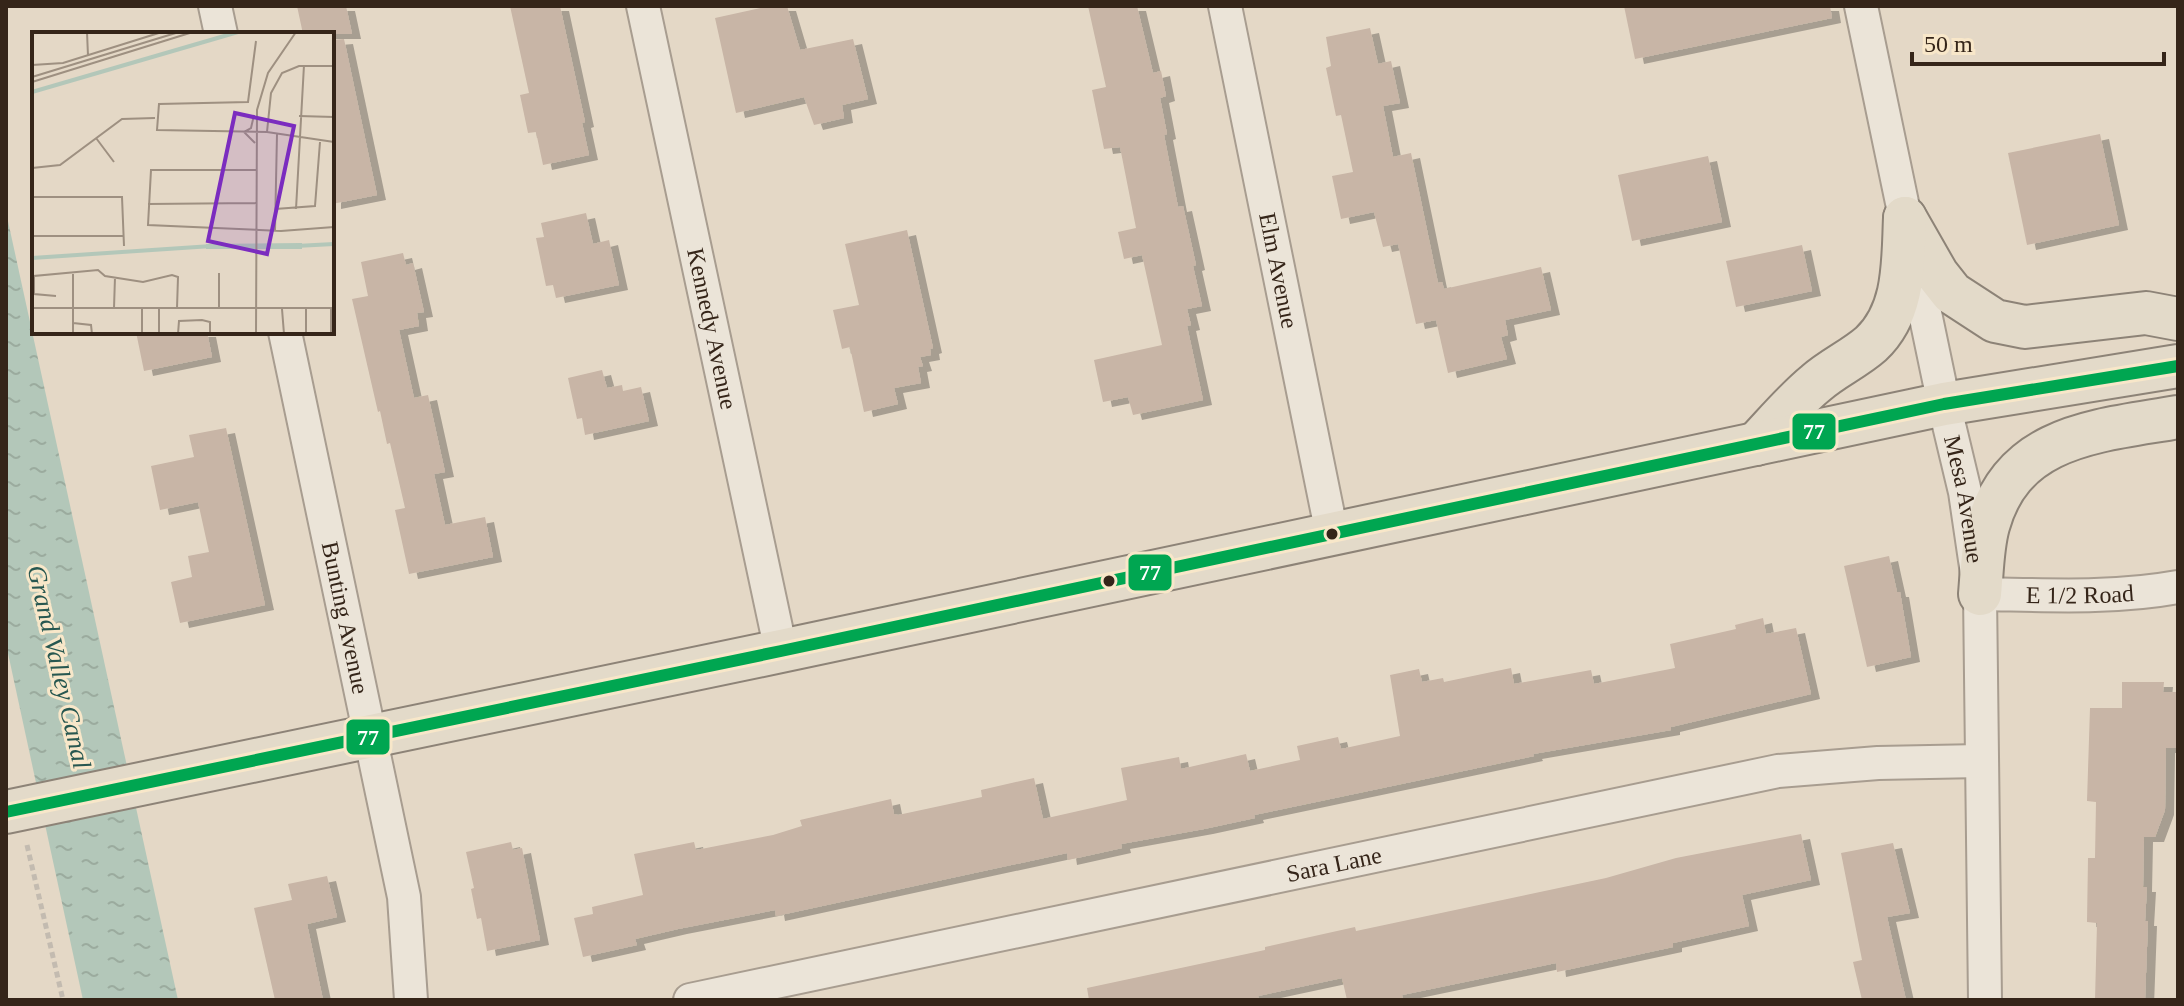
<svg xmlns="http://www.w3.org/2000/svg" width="2184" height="1006" font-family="'Times New Roman',serif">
<defs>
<pattern id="water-ripples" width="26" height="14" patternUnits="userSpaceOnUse" patternTransform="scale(2)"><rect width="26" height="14" fill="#b3c7b9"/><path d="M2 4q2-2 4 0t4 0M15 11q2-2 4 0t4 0" fill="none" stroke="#9bab9e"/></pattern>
<filter id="shadow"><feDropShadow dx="9" dy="5" stdDeviation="0" flood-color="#0004"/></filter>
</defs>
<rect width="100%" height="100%" fill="#e4d8c6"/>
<!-- water -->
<polygon fill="url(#water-ripples)" points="6,212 178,1000 83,1000 6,644"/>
<!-- building -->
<g fill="#c8b5a6" filter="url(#shadow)">
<polygon points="297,6 346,6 352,34 303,34"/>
<polygon points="510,6 560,6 585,122 582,123 589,155 543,165 536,132 528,133 520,95 529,93"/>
<polygon points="770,6 787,6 800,50 853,39 868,99 842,105 844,118 814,125 804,97 736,113 715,18"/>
<polygon points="1088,6 1137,6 1153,73 1161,71 1166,96 1160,98 1167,134 1164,135 1178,207 1183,206 1196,265 1193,266 1202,306 1187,309 1191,325 1187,326 1203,400 1133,415 1128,397 1103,402 1094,360 1162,345 1142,255 1124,259 1118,232 1136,228 1120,147 1104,149 1092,90 1106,87"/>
<polygon points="1624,6 1830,6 1832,18 1635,59"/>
<polygon points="1370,28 1378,64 1391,61 1400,103 1383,106 1393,157 1411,153 1438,283 1442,282 1444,289 1541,267 1551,310 1505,320 1508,335 1501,337 1507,359 1448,373 1436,320 1416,324 1398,244 1383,247 1374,212 1341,219 1332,176 1353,172 1341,115 1336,116 1326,68 1331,66 1326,37"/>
<polygon points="344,39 377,195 332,204 332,40"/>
<polygon points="2100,134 2119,225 2027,245 2008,153"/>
<polygon points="1708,156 1722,222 1632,241 1618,175"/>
<polygon points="586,213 593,244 609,240 619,285 556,298 553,285 546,286 536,238 544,237 541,223"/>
<polygon points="907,230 933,348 930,349 931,355 920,357 923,366 918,367 921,383 894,388 898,404 864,412 850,347 842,349 833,310 859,305 845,244"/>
<polygon points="1802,245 1812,291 1736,307 1726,261"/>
<polygon points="403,253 406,265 413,263 424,312 417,313 419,326 399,330 414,398 428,395 445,472 434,474 445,525 485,517 493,557 409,574 395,510 405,508 390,443 387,444 380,411 378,412 352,299 368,296 361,262"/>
<polygon points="136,332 207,332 212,357 144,371"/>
<polygon points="602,370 607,388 622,385 623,391 641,387 649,421 585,435 582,418 577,419 568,378"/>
<polygon points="226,428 265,605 180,623 171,582 192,577 188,556 209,552 198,502 160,510 151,466 194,457 189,435"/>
<polygon points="1889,556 1897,592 1900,592 1911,657 1867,667 1844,566"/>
<polygon points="1763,618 1766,634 1796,628 1811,694 1671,727 1671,730 1533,754 1534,756 1254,815 1255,818 1204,829 1121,844 1122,848 1068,860 1067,853 776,916 775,910 678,929 635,939 637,945 583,957 574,918 593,914 592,907 643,895 634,854 694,842 696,850 773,835 802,826 800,820 891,799 894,814 898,815 982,797 981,790 1034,778 1043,819 1127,800 1121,768 1179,757 1181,769 1246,754 1250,771 1300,760 1297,746 1338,737 1341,749 1400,736 1390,675 1419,669 1422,682 1443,678 1444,682 1511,668 1514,684 1591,670 1594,684 1675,668 1670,644 1736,629 1735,625"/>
<polygon points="2122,682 2164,682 2163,692 2178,692 2178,748 2166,748 2165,810 2155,837 2144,837 2143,887 2147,887 2145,921 2148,921 2145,1000 2095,1000 2097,923 2087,922 2088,858 2095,858 2096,802 2087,801 2090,708 2122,708"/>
<polygon points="1801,834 1811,880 1742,895 1749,926 1673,943 1673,947 1557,972 1556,963 1402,995 1403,1000 1347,1000 1342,978 1258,996 1259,1000 1089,1000 1087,988 1265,950 1265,947 1355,927 1356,931 1606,878 1676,858"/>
<polygon points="511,842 513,850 522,848 540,940 487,951 481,918 477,919 471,889 474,888 466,852"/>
<polygon points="1893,843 1910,913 1887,917 1906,1000 1862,1000 1853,962 1862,960 1841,853"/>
<polygon points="327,876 337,917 307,924 323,1000 275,1000 254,908 292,900 288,884"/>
</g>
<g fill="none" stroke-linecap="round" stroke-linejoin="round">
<defs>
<g id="minor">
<polyline points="215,6 221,34"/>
<path id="s1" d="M643,6L781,651"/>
<path id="s2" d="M1225,6L1332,534"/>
<path id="s3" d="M1861,6L1944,404L1965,492L1980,594L1985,1000"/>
<path id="s4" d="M285,332L404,897L411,1000"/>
<path id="s5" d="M1980,594C2046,595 2112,599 2178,587"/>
<path id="s6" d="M690,1000L1778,771L1878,763L1981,761"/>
</g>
<g id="major">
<polyline points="1905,218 1937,274 1952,293 1995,321 2025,327 2146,313 2178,319"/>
<path d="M1756,444C1775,424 1794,401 1816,383C1833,368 1854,359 1871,344C1906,311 1903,261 1905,218"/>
<path d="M1980,594C1982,572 1982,548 1988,526C2013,434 2099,431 2178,417"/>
<polyline points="6,812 781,651 1944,404 2178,366"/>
</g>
</defs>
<!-- minor casing -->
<use href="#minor" stroke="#a89d90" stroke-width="36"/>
<!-- major casing -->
<use href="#major" stroke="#8d8377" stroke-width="46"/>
<!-- path -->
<polyline stroke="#c3bbb0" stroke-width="5" stroke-dasharray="6 4" stroke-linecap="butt" points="27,845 63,1000"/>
<!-- minor -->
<use href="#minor" stroke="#ebe4d8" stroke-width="32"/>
<!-- major -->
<use href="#major" stroke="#e3dac9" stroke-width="42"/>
<defs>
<polyline id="bus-1" points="6,812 781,651 1944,404 2178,366"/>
</defs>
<!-- bus-1 casing -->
<use href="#bus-1" stroke="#f8e7c9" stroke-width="18"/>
<!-- bus-1 -->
<use href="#bus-1" stroke="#00a651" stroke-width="12"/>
</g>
<!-- markers -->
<g fill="#352519" stroke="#f8e7c9" stroke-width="3">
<circle cx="1332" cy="534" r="7"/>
<circle cx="1109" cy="581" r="7"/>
</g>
<g text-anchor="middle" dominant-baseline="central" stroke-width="6" stroke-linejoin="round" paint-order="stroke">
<!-- street labels -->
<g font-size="24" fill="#352519" stroke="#f8e7c9">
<text stroke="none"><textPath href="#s2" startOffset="270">Elm Avenue</textPath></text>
<text stroke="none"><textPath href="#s1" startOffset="330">Kennedy Avenue</textPath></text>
<text stroke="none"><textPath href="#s3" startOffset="504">Mesa Avenue</textPath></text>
<text stroke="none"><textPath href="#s5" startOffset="100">E 1/2 Road</textPath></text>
<text stroke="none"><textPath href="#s4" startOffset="292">Bunting Avenue</textPath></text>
<text stroke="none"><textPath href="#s6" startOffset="658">Sara Lane</textPath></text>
</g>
<!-- water labels -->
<g font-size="26" font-style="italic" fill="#275750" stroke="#f8e7c9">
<text transform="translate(59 667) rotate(77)">Grand Valley Canal</text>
</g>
</g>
<!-- overview -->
<g transform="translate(32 32)">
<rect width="302" height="302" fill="#e4d8c6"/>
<path d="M270,211V217H174V212Z" fill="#b3c7b9"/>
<path fill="none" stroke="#b3c7b9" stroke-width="4" d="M0,60L206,0M264,214L302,212M0,226L180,214"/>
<path fill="none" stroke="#9e9081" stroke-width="2" d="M55,0L56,24M224,9L216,70L127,72L125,98L235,100L302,110M0,33L31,31L130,0M0,45L147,0M0,50L161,0M222,83L219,96L212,100L223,111M267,84L302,85M235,100L239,61L250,41L267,34H302M64,106L82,130M0,136L28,133L90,87L123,86M224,138H119L116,193L249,199L302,195M0,165H90L92,214M116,172L224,171M243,177L283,174L288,110M264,177L272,33M243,198L245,102M0,204H92M187,241V276M24,264L2,262V244L66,238L73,244L111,250L140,243L146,245L145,276M0,276H302M82,276L83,245M110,276V302M127,276V302M250,277L252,302M41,291L59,293L60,302M41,302V240M146,302L147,289L170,288L178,290V302M224,302L225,78L236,41L264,0M274,302V276M299,302V276"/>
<path fill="#7b2cbf" fill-opacity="0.15" stroke="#7b2cbf" stroke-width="4" d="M203,81L262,94L235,222L176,209Z"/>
<rect width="302" height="302" fill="none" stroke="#352519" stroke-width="4"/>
</g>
<g stroke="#f8e7c9" stroke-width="3">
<rect x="1791" y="412" width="46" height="39" rx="8" fill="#00a651"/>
<rect x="1127" y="553" width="46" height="39" rx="8" fill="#00a651"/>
<rect x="345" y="718" width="46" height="38" rx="8" fill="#00a651"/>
</g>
<g font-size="22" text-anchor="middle" font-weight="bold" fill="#fff">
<text x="1814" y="439">77</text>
<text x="1150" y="580">77</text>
<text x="368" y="745">77</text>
</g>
<!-- border -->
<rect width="2184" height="1006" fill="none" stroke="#352519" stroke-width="16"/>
<!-- scale -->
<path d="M1912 52v12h252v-12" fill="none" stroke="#352519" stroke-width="4"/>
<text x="1924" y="52" font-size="24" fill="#352519" stroke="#f8e7c9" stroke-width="6" paint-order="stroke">50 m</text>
</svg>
